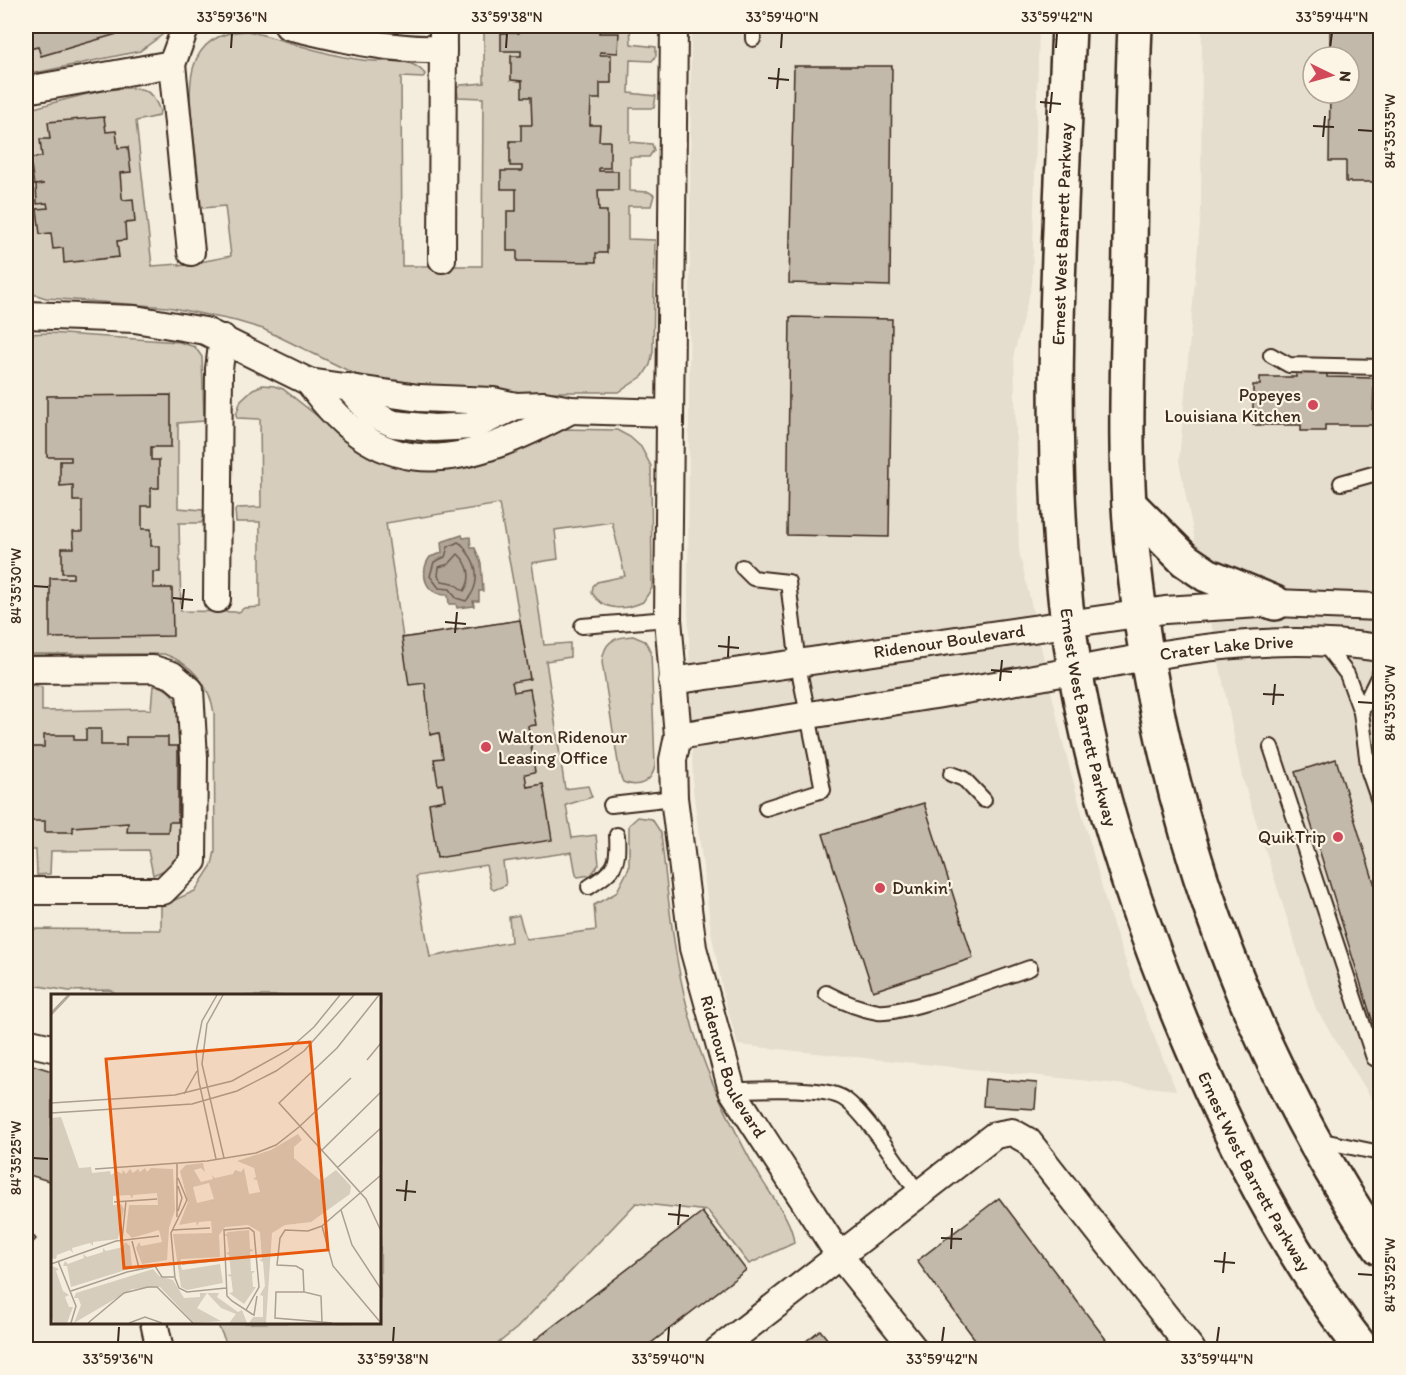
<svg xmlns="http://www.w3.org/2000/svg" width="1406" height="1375" font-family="Itim,sans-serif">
<rect width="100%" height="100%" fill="#f4eddd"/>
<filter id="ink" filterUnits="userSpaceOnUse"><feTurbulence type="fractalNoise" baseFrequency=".0167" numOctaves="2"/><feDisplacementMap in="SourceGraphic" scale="12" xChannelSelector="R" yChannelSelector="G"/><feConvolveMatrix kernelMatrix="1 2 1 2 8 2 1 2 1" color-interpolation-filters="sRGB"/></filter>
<g filter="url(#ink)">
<!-- built -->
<g fill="#e5ddce" fill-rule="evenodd">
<polygon points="691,26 1039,26 1032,284 1014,354 1019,551 1064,747 1109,913 1138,997 1176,1090 738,1045 724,996 712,937 693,789 688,601"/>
<path d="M1202,26H1380V1112L1316,1009L1242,777L1179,461L1201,212ZM1313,57H1349V93H1313Z"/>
</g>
<!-- green -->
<g fill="#d6cdbd" stroke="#887c6e" stroke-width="1.5" fill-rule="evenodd">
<polygon points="26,26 167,26 162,35 140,51 35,73 26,72"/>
<polygon points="355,26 417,26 392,29"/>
<path d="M484,26H630L631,44L656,47V56L652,61L630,60L629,93L656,96L654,108H630V142L652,144L654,150L649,157H630V191L649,192L654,195L651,206H628V239L655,240L653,352L650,365L643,376L619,392H502L383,384L357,375L263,329L236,321L168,307L46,298L33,294L26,287V110C51,104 122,81 144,90C152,93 157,103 160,111L159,116L136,121L152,266L179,264V266L231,256L225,206L203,208L201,205C199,183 197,162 194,140C188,92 180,32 248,31C289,41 331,58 374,61C392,62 412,57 425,74L423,78L401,77L402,266H482L483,98L458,97L457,88L461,85L484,83Z"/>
<path d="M49,333L179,342L195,347L202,357L204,421L178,423V508L203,510L204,519L201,523H179L181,611L239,612L244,608L260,607V522H236L235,510L238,508L261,507L260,419L237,418L236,415L241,400L253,389L263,385L274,386L283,389L358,448L452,468L481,464L561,429L617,430L630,437L641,447L651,466L652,588L643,602C625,610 604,612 592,593L593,586L597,582L625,576L612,522L555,530L558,559L532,563L544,645L570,643V657L546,661L565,789L588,786L592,797L566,805L572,838L596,835L599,864L591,875L578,877L576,875L572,852L503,862L506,885L494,890L491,888L486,865L416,876L430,957L511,942L509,917L519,915L526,939L596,930L594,905L616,893L629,868V825L638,817L652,819L661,833C670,919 678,1005 714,1086C728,1116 742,1147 759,1175C771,1197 792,1218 794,1243L749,1264L708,1211L636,1203L517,1328L491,1349H229L217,1323L380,1322V996H119L110,990L69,991L26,984V929L161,930V906L195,891L212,865L215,851L214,713C210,685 191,663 164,654H26V627L30,626L29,517H26V502H30L26,334ZM499,504L520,620L403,638L386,523Z"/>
<path d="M633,636L645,641L651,651L655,766C652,782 638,789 623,782L620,775L602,662C604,642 613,637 633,636Z"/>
<path d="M33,685L42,687V711L151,709L153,686C171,686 176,699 179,714L181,857L172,867L153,875L148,850L51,851L50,874L37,875L36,850H26V711L28,688Z"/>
</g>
<!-- water -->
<path fill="#b0a596" stroke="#817466" stroke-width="1.5" d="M462,535L463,538L470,537L471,548H475L481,563L483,591H479V601H473L474,606L457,608L456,604H449L448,595C426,596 418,573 430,557L442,553L441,542Z"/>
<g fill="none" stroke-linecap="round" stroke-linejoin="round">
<!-- shore -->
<g stroke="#6a5b4e" stroke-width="1.5">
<path d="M458,542C465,545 463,547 467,552C480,567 479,588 466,601L456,598L450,589L439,588L430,576L434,562L445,557L448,547Z"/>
<path d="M458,554C469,564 473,578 464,591L453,583L442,581L438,576L439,567L449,564Z"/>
</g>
</g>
<!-- building -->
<g fill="#c3b9aa" stroke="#3b2a1e" stroke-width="1.5">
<polygon points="26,26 115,26 117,34 41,56 38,47 29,49"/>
<polygon points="518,26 600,26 599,33 619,33 618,53 600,52 600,55 611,55 611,83 600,83 600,99 591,99 590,125 600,125 599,141 610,141 610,168 599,168 599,171 618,171 618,190 598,190 599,211 607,211 607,253 596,253 596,262 517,261 517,251 507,251 507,211 516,211 516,189 501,189 501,171 522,171 522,166 510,166 510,141 521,141 521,125 532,125 531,97 522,97 522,81 511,80 511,56 521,56 521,51 501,51 501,33 518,33"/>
<polygon points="1330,26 1380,26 1380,182 1346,182 1346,161 1329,161 1330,93 1349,93 1349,57 1330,57"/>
<polygon points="794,66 892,66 890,286 789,283"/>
<polygon points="104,117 106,132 116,131 118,148 128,147 131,172 120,173 122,197 123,200 133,199 135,222 125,223 126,240 117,241 119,257 64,263 63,248 53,249 51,233 40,234 37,209 48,208 47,203 37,204 36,185 44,184 34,185 30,158 42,157 40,139 50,139 48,122"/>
<polygon points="790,317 892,319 889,537 787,535"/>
<polygon points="1296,372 1327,372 1327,377 1374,378 1373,425 1325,425 1325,431 1301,431 1301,425 1253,425 1253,385 1260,385 1260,377 1296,377"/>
<polygon points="171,395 171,447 151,447 151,460 159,460 159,488 151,488 151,506 142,506 142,529 151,529 151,546 160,546 160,572 153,572 153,588 172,588 173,636 50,638 50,578 73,578 73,573 62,573 62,548 74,548 73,532 82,532 82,501 73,501 73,485 60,486 60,461 71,461 71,457 47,457 47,396"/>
<polygon points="520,620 530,679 512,682 514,692 530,689 536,725 528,726 535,772 525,774 527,787 543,784 552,840 437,858 429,803 445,800 442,784 438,785 434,759 443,758 439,733 430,735 425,683 409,685 402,638"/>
<polygon points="86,729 101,729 101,745 126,745 126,737 168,737 168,746 178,746 178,822 169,822 168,832 127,832 128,823 73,827 73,832 45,832 45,821 26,821 26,747 44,747 44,735 74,735 74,740 86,740"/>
<polygon points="1336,759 1380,902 1380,1038 1378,1039 1295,772"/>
<polygon points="924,803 973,958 873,991 823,834"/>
<polygon points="26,1063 52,1071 52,1182 26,1174"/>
<polygon points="985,1079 1037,1083 1035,1109 983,1106"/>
<polygon points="999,1198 1114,1350 983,1350 917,1261"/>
<polygon points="702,1212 746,1270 642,1350 522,1350"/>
<polygon points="26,1228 36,1239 26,1249"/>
<polygon points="820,1330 836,1350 795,1350"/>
</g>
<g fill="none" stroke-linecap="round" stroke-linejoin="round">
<defs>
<g id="lane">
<polyline points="753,39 753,26"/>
<polyline points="1271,355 1289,365 1380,367"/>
<polyline points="1341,483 1380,472"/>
<polyline points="742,567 753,578 788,582 798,665 823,790 766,808"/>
<polyline points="582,626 668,619"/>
<polyline points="1324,644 1347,674 1361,712 1380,673"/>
<polyline points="1361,712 1369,772 1379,801"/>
<polyline points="1271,747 1374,1058 1380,1061"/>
<polyline points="951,774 964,779 984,800"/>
<polyline points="611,805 674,798"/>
<path d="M589,887C614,870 619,867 617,835"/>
<path d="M826,993C843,1002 859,1009 878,1012C904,1015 1000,978 1030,968"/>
<path d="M732,1090C760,1090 818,1086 841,1097C862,1107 903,1172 919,1194"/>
<polyline points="1318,1140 1380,1153"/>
</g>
<g id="street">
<polyline points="186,26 172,64 191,252"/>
<path d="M288,26C339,38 390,51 443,49"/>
<path id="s1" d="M674,26L668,619L678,736L673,760L674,798L693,948L732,1090L839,1255L915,1350"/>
<polyline points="26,90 172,64"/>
<polyline points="442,259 443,26"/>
<polyline points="26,315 135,319 205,331 309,382 419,398 493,401 516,406 544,405 571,410 668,413"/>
<path d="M309,382C385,492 470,464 571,410"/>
<polyline points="348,387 372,414 394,424 434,428 474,426 516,406"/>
<polyline points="217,599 219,369 223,338"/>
<polyline points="26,670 153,669 172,675 190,690 194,758 193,861 163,891 26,891"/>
<path id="s2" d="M672,681L1165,610L1275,603L1380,607"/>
<path id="s3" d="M678,736C787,718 897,702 1006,683C1134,661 1249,628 1380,648"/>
<polyline points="26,1042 52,1048"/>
<polyline points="154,1322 160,1350"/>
<polyline points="718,1350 995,1135 1012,1132 1028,1141 1192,1350"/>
</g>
<g id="highway">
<path id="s4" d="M1069,26C1062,197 1049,378 1061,549C1071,713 1119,870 1181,1021C1229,1137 1285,1250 1363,1350"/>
<path d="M1135,26C1131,117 1131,209 1129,301C1127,386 1124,471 1133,556C1159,802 1241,1043 1380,1248"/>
<polyline points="1129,504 1185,560 1207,575 1275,603"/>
</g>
</defs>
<!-- lane casing -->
<use href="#lane" stroke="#3b2a1e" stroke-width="18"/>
<!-- street casing -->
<use href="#street" stroke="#3b2a1e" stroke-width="30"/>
<!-- highway casing -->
<use href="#highway" stroke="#3b2a1e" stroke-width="38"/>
<!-- lane -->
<use href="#lane" stroke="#fcf5e5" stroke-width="14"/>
<!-- street -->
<use href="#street" stroke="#fcf5e5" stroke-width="26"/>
<!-- highway -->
<use href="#highway" stroke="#fcf5e5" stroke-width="33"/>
</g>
</g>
<!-- ticks -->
<path fill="none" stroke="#3b2a1e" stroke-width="2" d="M231,48L232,33M506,48L507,33M781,48L782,33M1056,48L1057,33M1330,48L1332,33M768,78L789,80M777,89L779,68M1040,102L1061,104M1050,113L1052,92M1313,126L1334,127M1358,130L1373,131M1323,137L1325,116M33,586L48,587M173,598L193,600M182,609L184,589M445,622L466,624M455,633L457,612M718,646L739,648M728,657L729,636M991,670L1012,672M1000,681L1002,660M1263,694L1284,695M1358,702L1373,703M1273,705L1275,684M33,1158L48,1159M396,1190L416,1192M405,1201L407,1180M668,1214L689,1216M678,1225L680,1204M941,1238L962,1239M951,1249L952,1228M1214,1261L1235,1263M1223,1273L1225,1252M1358,1274L1373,1275M118,1342L119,1327M393,1342L394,1327M668,1342L669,1327M942,1342L944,1327M1217,1342L1219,1327"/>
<!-- markers -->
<g fill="#d1495b" stroke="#fcf5e5" stroke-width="2">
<circle cx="1313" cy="405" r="6"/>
<circle cx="486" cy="747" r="6"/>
<circle cx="1338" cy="837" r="6"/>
<circle cx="880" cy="888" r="6"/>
</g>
<g text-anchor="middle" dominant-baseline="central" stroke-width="4.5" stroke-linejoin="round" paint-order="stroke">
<!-- street labels -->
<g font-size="18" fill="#3b2a1e" stroke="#fcf5e5">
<text transform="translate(1062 234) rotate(-88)">Ernest West Barrett Parkway</text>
<text stroke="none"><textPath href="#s2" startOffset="280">Ridenour Boulevard</textPath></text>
<text stroke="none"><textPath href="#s3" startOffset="556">Crater Lake Drive</textPath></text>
<text stroke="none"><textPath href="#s4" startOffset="694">Ernest West Barrett Parkway</textPath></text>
<text stroke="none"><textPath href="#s1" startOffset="1050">Ridenour Boulevard</textPath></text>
<text stroke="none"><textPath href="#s4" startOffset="1180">Ernest West Barrett Parkway</textPath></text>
</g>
<!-- poi labels -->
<g font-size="18" fill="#3b2a1e" stroke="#fcf5e5" text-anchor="end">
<text x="1301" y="395">Popeyes<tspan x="1301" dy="21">Louisiana Kitchen</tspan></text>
<text x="498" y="737" text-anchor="start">Walton Ridenour<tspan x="498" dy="21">Leasing Office</tspan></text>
<text x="1326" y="837">QuikTrip</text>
<text x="892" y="888" text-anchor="start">Dunkin'</text>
</g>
</g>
<!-- overview -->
<g transform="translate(51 994)">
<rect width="330" height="330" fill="#f4eddd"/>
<path d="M10,123L28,174L40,173L41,179L59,177L60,181L66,177L71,180L72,176L75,180L79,175L82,179L87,175L89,178L94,174L96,178L100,174L122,175L124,216L118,234L116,266L91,270L85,254L88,248L90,252L111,248L108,236L81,244L75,238L78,211H107L106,199L82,201L81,205L79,201L62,202V211L70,210L73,215L67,245L42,248V252L39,249L21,254L22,259L19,256L6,261L5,265L0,264V124ZM247,140L251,146L243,153V164L270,187L285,176L300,192L299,200L260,228L234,231L221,239L215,329H198L202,323H212V302L209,301L214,292L212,268L208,266L211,265L209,238L197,231L174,233L168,241L169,263L130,265L129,268L131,276L169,270L172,289L136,296L130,293L122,240L161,239L160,227L148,228L146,232L145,228L128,231L137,208L129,177L135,171L152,169L154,178L150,174L143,176L150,188L162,185L161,181L164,184L182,180L184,176L190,178L193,174L198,200L209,198L206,186L202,185L205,183L203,174L186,167L220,156ZM158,189L163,205L146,209L142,193ZM198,236L199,255L203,256L199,258L200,277H204L201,280L202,293H205L193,310L178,299L182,298L180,283L176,281L180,280L178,261L175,259L178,258L176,242H173L177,238ZM74,248L79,252L81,274L20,293L16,272H12L14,267L17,270L33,264L32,260L36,263L52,258V254L55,257L72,253ZM1,272L8,275L5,277L12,297L18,301L14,303L18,313H22L16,329H3L0,321ZM102,275L108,282L122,286L133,304L149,303V299H168L166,303L187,318L191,316L196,329H178L185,320L170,314L156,299L146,314L170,327L143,329L109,293L81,295L23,329L30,311L27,304H23L25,299Z" fill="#d6cdbd" fill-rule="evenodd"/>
<path fill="none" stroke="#b0a596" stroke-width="3" d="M0,20L18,1"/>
<path fill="none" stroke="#aa9f91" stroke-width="1.5" d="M172,1L156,30L151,70L173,164M328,1L286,54L228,109L315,205L330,237M316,66L330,49M133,100L146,77M0,109L124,101L181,87L237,56L263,33L289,1M0,119L141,110L186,97L225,77L253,57L303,1M270,157L330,98M165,165L148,88L145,58L151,27L166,1M126,169V223M286,174L330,134M44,175L156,167L205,159L225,151L248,133L300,84M330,181L271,232L282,272L330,329M127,184L136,206L120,239L124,284L128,294L136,298L175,294M63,208L106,205M290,216L301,251L330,295M127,217L131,204L127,192M271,232L257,237L234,236L229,244L226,271L245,272L252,276L253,298L270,302L271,328L281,329M121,236L159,234M71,246L75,207M81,247L88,274M7,267L25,312L20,329M0,270L65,247L108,242M131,270L173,266M104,272L111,283H123M20,297L76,278L120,269M253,298H225L224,324L271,328M195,316L208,293L203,238L198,234L173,236L176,302L181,307L201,320L203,321L206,302M37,329L73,299L97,293H106L142,329M78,329L94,323L111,329"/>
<path fill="#e8590c" fill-opacity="0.15" stroke="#e8590c" stroke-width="3" d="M259,48L277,256L73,274L55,65Z"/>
<rect width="330" height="330" fill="none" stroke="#3b2a1e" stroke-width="3"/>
</g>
<!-- margin -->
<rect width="1406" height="1375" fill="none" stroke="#fcf5e5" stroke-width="66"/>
<!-- north arrow -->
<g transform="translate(1331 75) rotate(95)"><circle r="28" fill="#fcf5e5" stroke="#afa495" stroke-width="1.5"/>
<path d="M0-4.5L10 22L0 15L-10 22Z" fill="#d1495b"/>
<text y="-9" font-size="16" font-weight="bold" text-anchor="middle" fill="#3b2a1e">N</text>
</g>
<rect x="33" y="33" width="1340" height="1309" fill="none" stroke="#3b2a1e" stroke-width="2"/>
<g font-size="15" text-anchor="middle" fill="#3b2a1e">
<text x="232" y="22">33°59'36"N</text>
<text x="507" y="22">33°59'38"N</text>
<text x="782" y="22">33°59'40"N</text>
<text x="1057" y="22">33°59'42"N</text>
<text x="1332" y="22">33°59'44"N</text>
<text transform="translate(1390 131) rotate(-90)" y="5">84°35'35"W</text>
<text transform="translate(16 586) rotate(-90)" y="5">84°35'30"W</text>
<text transform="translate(1390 703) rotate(-90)" y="5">84°35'30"W</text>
<text transform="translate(16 1158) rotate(-90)" y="5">84°35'25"W</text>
<text transform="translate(1390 1275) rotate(-90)" y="5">84°35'25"W</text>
<text x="118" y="1364">33°59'36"N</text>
<text x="393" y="1364">33°59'38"N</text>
<text x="668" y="1364">33°59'40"N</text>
<text x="942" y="1364">33°59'42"N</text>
<text x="1217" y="1364">33°59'44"N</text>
</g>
</svg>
